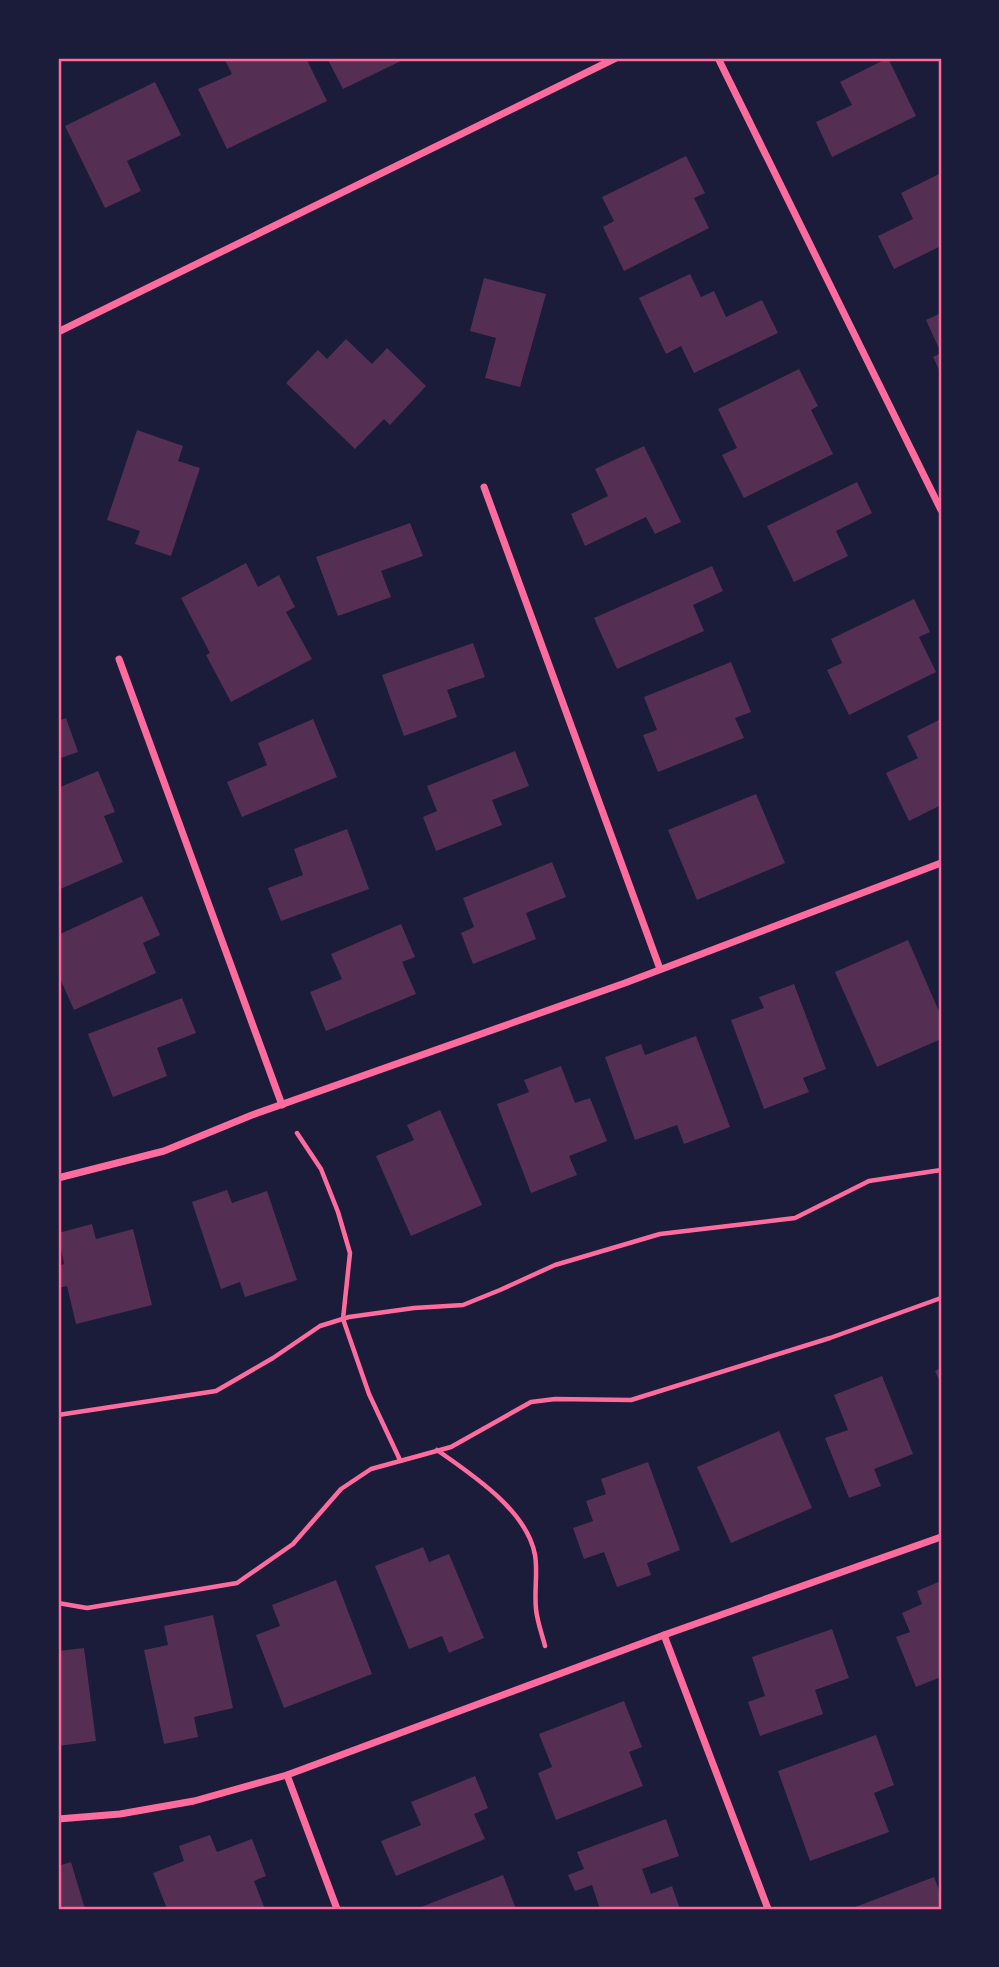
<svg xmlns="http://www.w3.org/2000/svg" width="999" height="1967" font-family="Inter,sans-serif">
<rect width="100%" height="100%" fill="#1b1b3a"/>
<!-- building -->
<g fill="#542f53">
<polygon points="224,58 306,58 327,101 227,149 198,89 232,74"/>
<polygon points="327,58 407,58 343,89"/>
<polygon points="888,58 916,116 832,157 816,122 852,105 840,82"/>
<polygon points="155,82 181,135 127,161 141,191 105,208 65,126"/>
<polygon points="686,156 705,193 694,198 709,228 624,271 603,227 614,221 602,197"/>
<polygon points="941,173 941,246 894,269 878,236 913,219 901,193"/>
<polygon points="690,274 701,297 714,291 726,317 762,300 778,333 694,373 681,346 666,354 639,298"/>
<polygon points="484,278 546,294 520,387 485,378 496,338 470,331"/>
<polygon points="941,313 941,374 933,357 941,353 926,320"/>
<polygon points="346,339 372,364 387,348 426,386 390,425 384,419 355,449 286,383 318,350 327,359"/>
<polygon points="799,369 818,406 811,410 833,454 744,498 722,455 737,448 718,409"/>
<polygon points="137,430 183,446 178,461 200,468 171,556 135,544 140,531 107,520"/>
<polygon points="644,446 681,522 655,534 646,517 585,546 571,514 608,496 595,469"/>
<polygon points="857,482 872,513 836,531 848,556 794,582 767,526"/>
<polygon points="410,523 423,556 381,571 391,597 338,616 316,557"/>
<polygon points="246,563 258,587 279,575 295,607 286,612 312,659 231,702 206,655 210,653 181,598"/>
<polygon points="712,566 723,591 693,605 704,631 617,669 594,618"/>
<polygon points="914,599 930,632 919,637 936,672 849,715 827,670 842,663 831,639"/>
<polygon points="473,643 485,677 447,690 457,717 404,736 382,675"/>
<polygon points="731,662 751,712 735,718 744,738 658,772 643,735 657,730 644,697"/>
<polygon points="66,718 78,752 58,759 58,721"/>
<polygon points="313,719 337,777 242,817 227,782 267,765 258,743"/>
<polygon points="941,719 941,805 909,821 886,773 918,758 907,736"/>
<polygon points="515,751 529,786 492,800 502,825 436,851 423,817 437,811 427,786"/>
<polygon points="98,771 115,812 104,816 123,862 58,890 58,788"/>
<polygon points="756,794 785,863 697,900 668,830"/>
<polygon points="347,829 369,889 281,921 268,888 303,875 294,849"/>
<polygon points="552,862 566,897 526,913 536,939 473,964 461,933 474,927 463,898"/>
<polygon points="142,896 160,935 143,943 156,973 74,1010 58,974 58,935"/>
<polygon points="401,924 415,957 402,962 416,994 326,1031 310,992 342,979 331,954"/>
<polygon points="908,940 941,1016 941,1039 877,1067 835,972"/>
<polygon points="794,984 826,1069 803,1078 809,1092 764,1109 731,1020 764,1008 759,997"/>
<polygon points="182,998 196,1033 157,1048 167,1076 113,1097 88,1034"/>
<polygon points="696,1036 730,1127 684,1144 677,1125 635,1140 605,1057 641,1044 645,1055"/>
<polygon points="561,1066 575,1103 590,1098 607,1141 569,1156 577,1175 531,1193 497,1104 529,1092 524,1080"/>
<polygon points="440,1110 482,1205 411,1236 376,1156 414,1140 407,1125"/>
<polygon points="227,1190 232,1203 267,1191 297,1280 245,1297 240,1282 221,1289 192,1202"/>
<polygon points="92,1224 96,1239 133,1229 152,1305 76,1324 67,1286 58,1288 58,1266 64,1264 58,1233"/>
<polygon points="941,1368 941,1384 935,1371"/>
<polygon points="882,1376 913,1454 874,1469 881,1486 849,1498 825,1438 848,1430 834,1395"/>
<polygon points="779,1431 812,1508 731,1543 697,1467"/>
<polygon points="648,1462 680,1550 647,1563 651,1575 617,1587 604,1552 584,1559 573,1528 593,1521 586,1501 606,1494 601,1479"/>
<polygon points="423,1547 429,1562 449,1554 484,1638 449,1653 442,1636 409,1649 375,1566"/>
<polygon points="336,1580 372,1674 284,1708 256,1635 280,1626 272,1605"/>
<polygon points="941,1581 941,1677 916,1687 896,1637 910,1632 902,1613 922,1604 917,1591"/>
<polygon points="213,1615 233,1708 194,1717 198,1737 164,1744 144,1650 168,1645 164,1626"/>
<polygon points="832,1629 849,1678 815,1690 823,1714 760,1736 748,1702 765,1696 752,1657"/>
<polygon points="84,1648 96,1741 58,1746 58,1651"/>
<polygon points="624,1701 642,1747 629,1752 643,1786 556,1820 538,1773 552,1767 539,1734"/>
<polygon points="876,1735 894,1785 874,1793 889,1832 810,1861 778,1771"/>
<polygon points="475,1776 488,1808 474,1814 485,1839 396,1876 381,1841 421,1825 411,1802"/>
<polygon points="666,1819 679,1856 642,1869 651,1894 672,1886 680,1909 600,1909 592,1885 575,1891 568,1875 584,1869 577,1852"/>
<polygon points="210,1835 217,1852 252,1839 266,1876 254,1881 265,1909 167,1909 153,1873 184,1861 179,1846"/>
<polygon points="71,1862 85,1909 58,1909 58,1866"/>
<polygon points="503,1875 516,1909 416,1909"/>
<polygon points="934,1877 941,1895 941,1909 850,1909"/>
</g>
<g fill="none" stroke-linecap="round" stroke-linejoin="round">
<!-- path -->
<g stroke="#ff6b9d" stroke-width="4.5">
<polyline points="297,1133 321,1169 338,1212 350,1253 343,1319 369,1394 400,1460"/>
<polyline points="58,1415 216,1391 273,1358 320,1326 349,1317 414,1308 463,1305 500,1290 555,1265 660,1234 795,1218 869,1181 941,1170"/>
<path d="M437,1450C471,1474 527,1510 535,1555C538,1572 534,1591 536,1609C537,1621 542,1634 545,1646"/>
<polyline points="58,1603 87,1608 237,1583 293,1544 341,1489 371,1469 451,1447 531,1402 555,1399 631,1400 830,1338 941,1298"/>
</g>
<!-- minor -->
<g stroke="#ff6b9d" stroke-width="7">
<polyline points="718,58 941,510"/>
<polyline points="58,332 616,58"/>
<polyline points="484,487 660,969"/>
<polyline points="119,659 282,1105"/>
<polyline points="58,1178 164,1151 252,1115 625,983 941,863"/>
<polyline points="664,1635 768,1909"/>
<polyline points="287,1775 337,1909"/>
<polyline points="58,1819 120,1814 194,1801 287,1775 664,1635 941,1537"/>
</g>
</g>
<!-- border -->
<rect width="999" height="1967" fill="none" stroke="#1b1b3a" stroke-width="119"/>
<rect x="60" y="60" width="880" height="1848" fill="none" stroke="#ff6b9d" stroke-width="2.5"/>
</svg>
